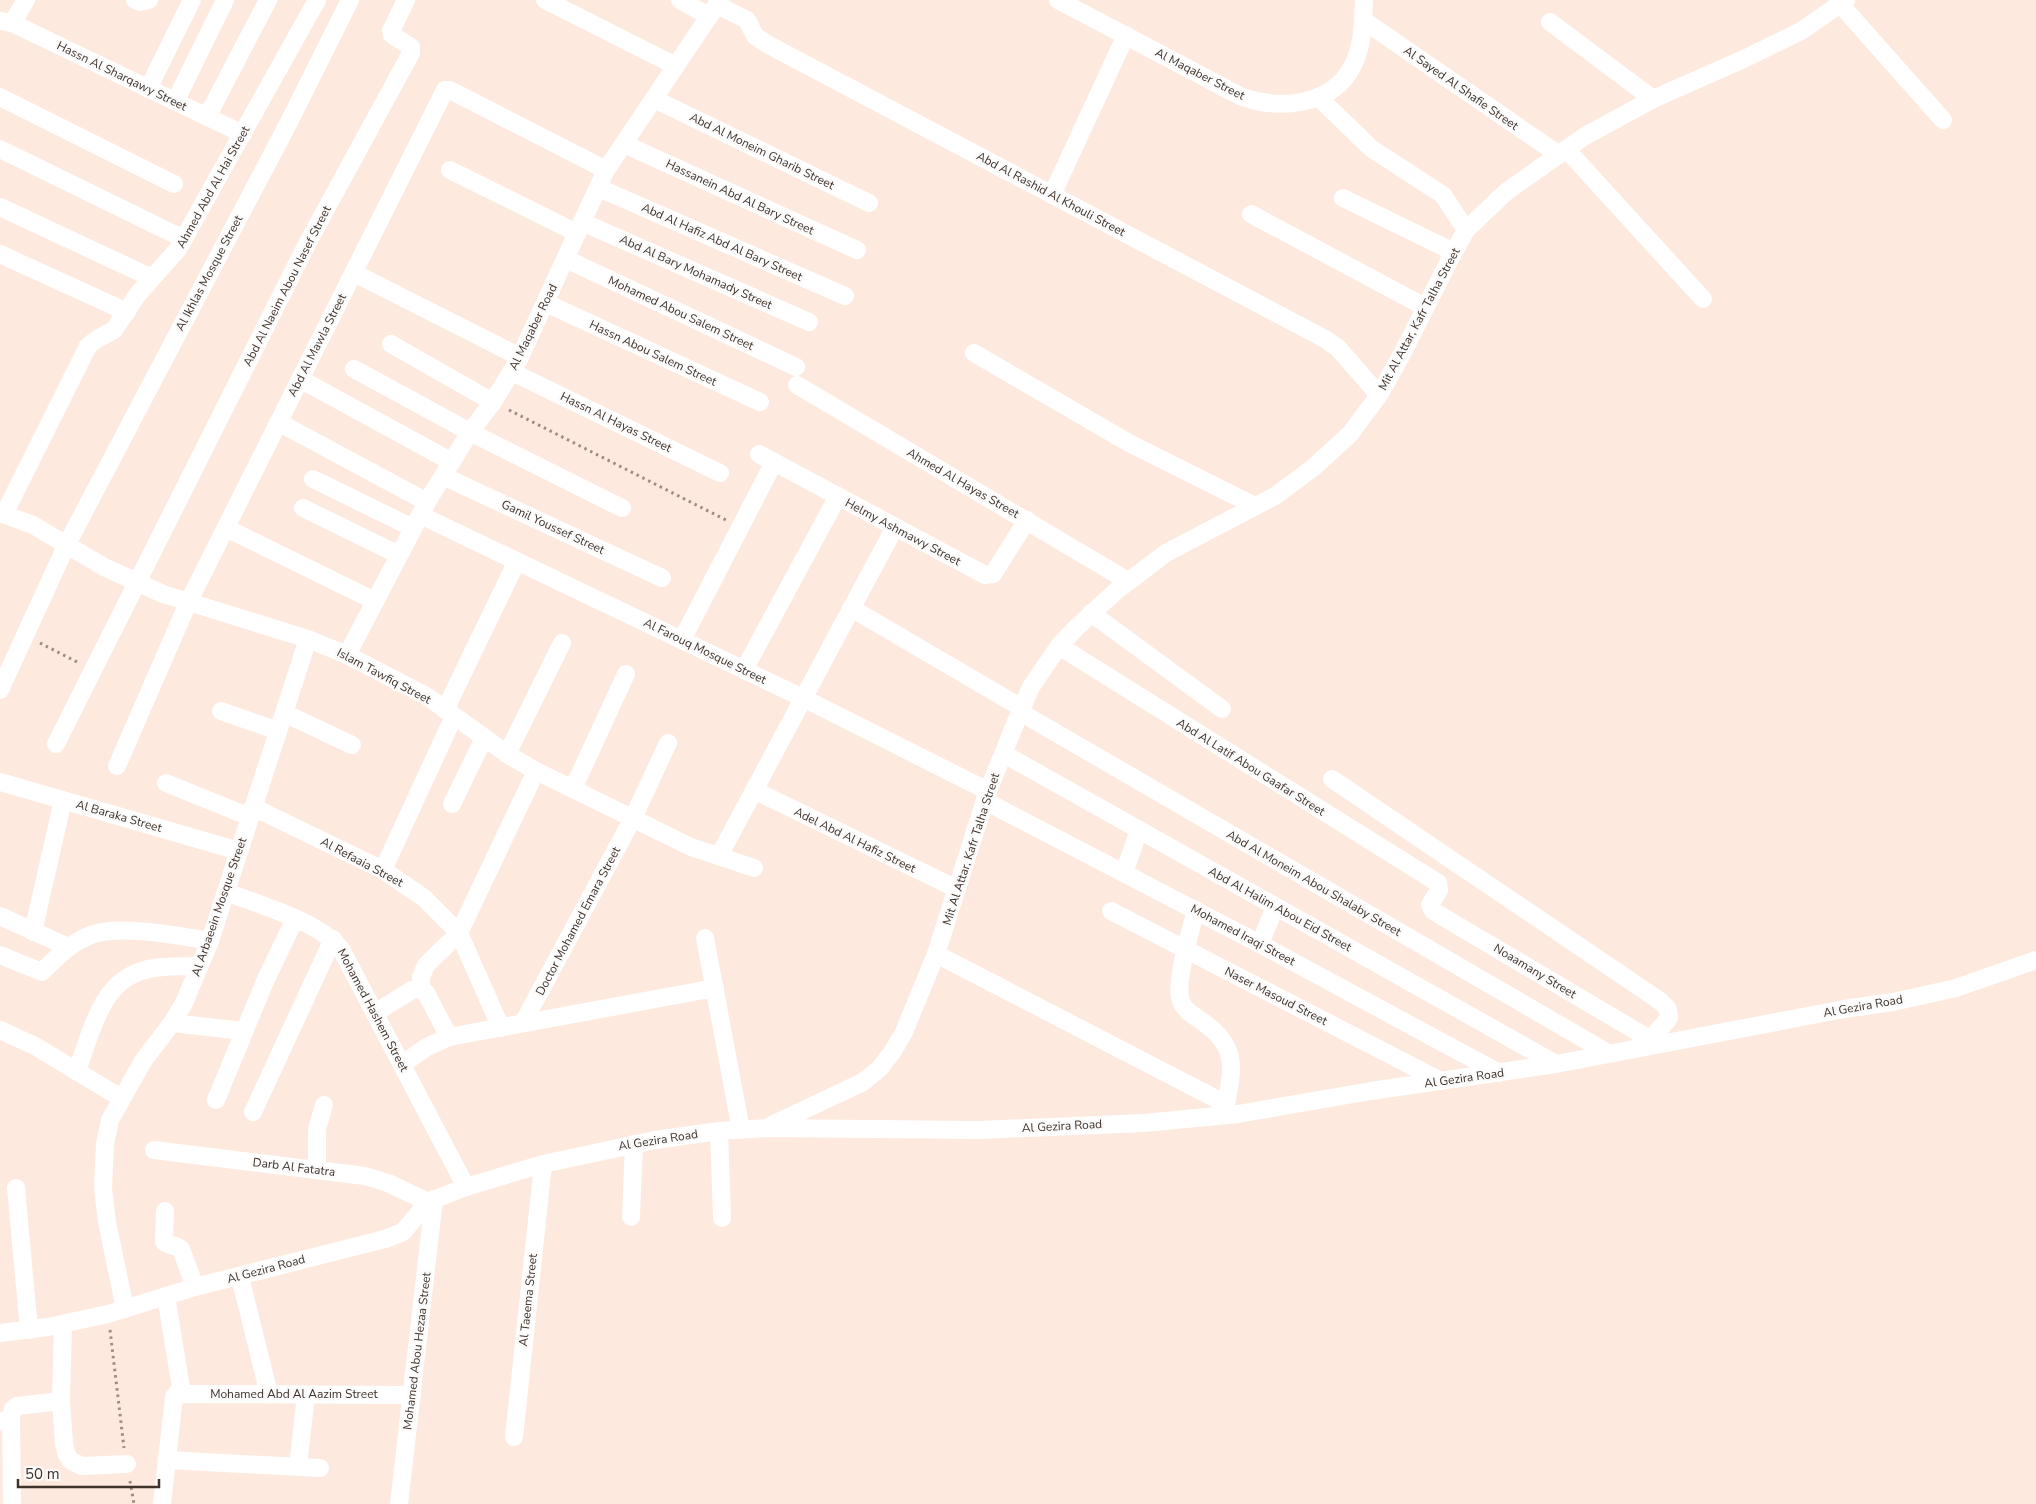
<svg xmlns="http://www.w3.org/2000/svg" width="2036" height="1504" font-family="'Nunito Sans',sans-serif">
<rect width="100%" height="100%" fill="#fde9dd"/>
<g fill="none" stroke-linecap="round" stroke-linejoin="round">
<!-- path -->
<g stroke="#9e8d83" stroke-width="3" stroke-dasharray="2.5 4" stroke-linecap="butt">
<polyline points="509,410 726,520"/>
<polyline points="40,643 79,663"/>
<polyline points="110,1330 124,1448"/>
<polyline points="130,1481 134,1504"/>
</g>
<!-- minor -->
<g stroke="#fff" stroke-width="18">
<polyline points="135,0 140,2 149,0"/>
<polyline points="545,0 676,66"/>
<polyline points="680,0 709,16"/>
<path d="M1058,0L1240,96C1277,110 1331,107 1352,67C1363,46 1363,23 1364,0"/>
<polyline points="1842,0 1840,4 1943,120"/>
<polyline points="717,5 747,20 755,36 767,44 1325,339 1338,348 1379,395"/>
<polyline points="1363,20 1559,155"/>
<polyline points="0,21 12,23 243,134"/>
<polyline points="1550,22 1653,99"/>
<polyline points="12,23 26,0"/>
<polyline points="148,89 192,0"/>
<polyline points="0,97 174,184"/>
<polyline points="1318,97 1372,149 1443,195 1466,230"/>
<polyline points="654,99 869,203"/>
<polyline points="175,102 225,0"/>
<polyline points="207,117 268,0"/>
<polyline points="624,144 857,250"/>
<polyline points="0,149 184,239"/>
<polyline points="1566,149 1703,299"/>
<polyline points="450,170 577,233"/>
<polyline points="599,188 845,296"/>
<polyline points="1052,195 1126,35"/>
<polyline points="1343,198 1454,252"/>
<polyline points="0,207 152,278"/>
<polyline points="1251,214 1425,307"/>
<polyline points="582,222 809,322"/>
<polyline points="0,254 127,312"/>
<polyline points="566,259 796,367"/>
<polyline points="354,273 520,357"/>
<polyline points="546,303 760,402"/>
<polyline points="391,344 493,402"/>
<polyline points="974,353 1129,443 1255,506"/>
<polyline points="354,369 470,432 622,508"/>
<polyline points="512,372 720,473"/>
<polyline points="300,379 452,462"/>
<polyline points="797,385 1128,581"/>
<polyline points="278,422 427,502"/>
<polyline points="759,454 985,575 993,574 995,571 1027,520"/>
<polyline points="443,476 662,578"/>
<polyline points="313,479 413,528"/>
<polyline points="303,508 399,555"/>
<polyline points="0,513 33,525 104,567 163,594 308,639 347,655 428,697 507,754 536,771 691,847 754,868"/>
<polyline points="4,514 88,346 97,339 114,330 138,294 178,249 317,0"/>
<polyline points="420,515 803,698 988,791"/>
<polyline points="226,528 375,601"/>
<polyline points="851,608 1022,708"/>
<polyline points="1091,613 1222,709"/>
<polyline points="682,640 774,462"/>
<polyline points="1059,646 1438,883 1439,890 1430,905 1433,911 1658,1044"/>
<polyline points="347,655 427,502 470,432 493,402 520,357 606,170 720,0"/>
<polyline points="744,670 838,496"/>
<polyline points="0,690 66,546 289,122 350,0"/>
<polyline points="445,710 517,561"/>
<polyline points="221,711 278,731"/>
<polyline points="1020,712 1608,1053"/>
<polyline points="284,713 352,745"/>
<polyline points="56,744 307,244 411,53 411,47 392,35 391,31 406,0"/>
<polyline points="507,754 562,643"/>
<polyline points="1004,754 1556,1064"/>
<polyline points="117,766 188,603 445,90 450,90 606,170"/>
<polyline points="1332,779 1660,1001 1668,1009 1669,1018 1650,1040"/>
<polyline points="0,782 239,851"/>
<polyline points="166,783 250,817"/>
<polyline points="573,789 626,674"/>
<polyline points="754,790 957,889"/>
<polyline points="985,801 1260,944 1499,1073"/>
<polyline points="452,804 484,738"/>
<polyline points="253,807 383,870 424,898 459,933 501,1028"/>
<polyline points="719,856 895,527"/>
<polyline points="383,870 454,716"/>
<polyline points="1124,873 1139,830"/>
<path d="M226,892C260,905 318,921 341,949L466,1187"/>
<path d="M1196,910C1191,930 1174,983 1181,1001C1184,1011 1195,1016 1203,1022C1242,1049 1231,1074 1224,1115"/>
<polyline points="1111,911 1441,1081"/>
<polyline points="0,916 68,947"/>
<polyline points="33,932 63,800"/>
<polyline points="705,938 741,1130"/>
<polyline points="1260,944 1275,907"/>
<polyline points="936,954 1226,1104"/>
<path d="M0,955L42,972C57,957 70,943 91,935C119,924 179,936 210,941"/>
<polyline points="421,989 421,977 426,965 459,933 536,771"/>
<polyline points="375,1013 412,990 421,989 426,993 449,1037"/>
<polyline points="172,1023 244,1031"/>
<polyline points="523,1023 633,818 668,743"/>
<polyline points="0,1030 35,1046 121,1098"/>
<polyline points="402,1064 427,1047 449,1037 715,988"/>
<path d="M77,1071C91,1034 100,981 145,970C162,965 182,967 199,966"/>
<polyline points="216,1100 266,979 295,919"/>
<polyline points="253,1112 333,939"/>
<polyline points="772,1125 863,1082 880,1068 893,1051 904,1032 936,954 988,791 1020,712 1031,687 1059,646 1075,629 1116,591 1166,553 1275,496 1314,467 1350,434 1379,395 1401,356 1449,261 1466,230 1506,192 1585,136 1653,99 1746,58 1801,31 1846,0"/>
<polyline points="719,1131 722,1218"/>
<polyline points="154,1150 365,1176 388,1183 428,1202"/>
<polyline points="317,1170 317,1129 324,1105"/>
<polyline points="16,1188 29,1330"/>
<path d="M165,1211L164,1242C169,1247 176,1244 181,1249L195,1287"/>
<polyline points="631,1217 634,1144"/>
<polyline points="240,1277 269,1394"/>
<polyline points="166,1296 182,1394"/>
<polyline points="125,1309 107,1222 103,1188 105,1144 110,1120 143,1061 172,1023 184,1003 210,941 308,639"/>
<polyline points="63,1324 61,1401 64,1444 67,1455 71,1461 82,1466 127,1464"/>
<polyline points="0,1333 48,1327 108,1314 195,1287 385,1239 403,1232 428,1202 466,1187 543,1164 655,1140 719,1131 767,1128 979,1130 1144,1123 1238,1114 1371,1091 1556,1064 1844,1009 1893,1002 1956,988 2036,960"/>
<polyline points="11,1416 12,1504"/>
<polyline points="3,1421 10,1419 13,1409 17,1406 61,1401"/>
<polyline points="514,1437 543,1164"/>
<polyline points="167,1460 320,1468"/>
<polyline points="298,1466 306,1395"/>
<polyline points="162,1504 174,1397 176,1394 412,1395"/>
<polyline points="399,1504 434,1199"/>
</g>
</g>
<g text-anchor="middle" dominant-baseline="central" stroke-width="5" stroke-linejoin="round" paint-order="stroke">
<!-- street labels -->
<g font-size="12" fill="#3f322a" stroke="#fbfbfb">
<text transform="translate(1200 74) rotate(27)">Al Maqaber Street</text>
<text transform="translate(122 76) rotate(26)">Hassn Al Sharqawy Street</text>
<text transform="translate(1461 88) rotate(35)">Al Sayed Al Shafie Street</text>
<text transform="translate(762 151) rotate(26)">Abd Al Moneim Gharib Street</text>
<text transform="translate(213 187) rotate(-61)">Ahmed Abd Al Hai Street</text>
<text transform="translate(1051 194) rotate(28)">Abd Al Rashid Al Khouli Street</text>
<text transform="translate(740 197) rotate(25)">Hassanein Abd Al Bary Street</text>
<text transform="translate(722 242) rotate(24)">Abd Al Hafiz Abd Al Bary Street</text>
<text transform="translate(696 272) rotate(24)">Abd Al Bary Mohamady Street</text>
<text transform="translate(209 273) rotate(-62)">Al Ikhlas Mosque Street</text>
<text transform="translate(287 286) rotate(-63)">Abd Al Naeim Abou Nasef Street</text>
<text transform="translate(681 313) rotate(25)">Mohamed Abou Salem Street</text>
<text transform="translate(1419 319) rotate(-62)">Mit Al Attar, Kafr Talha Street</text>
<text transform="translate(533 327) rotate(-64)">Al Maqaber Road</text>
<text transform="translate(317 345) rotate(-63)">Abd Al Mawla Street</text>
<text transform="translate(653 353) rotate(25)">Hassn Abou Salem Street</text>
<text transform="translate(616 422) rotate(26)">Hassn Al Hayas Street</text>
<text transform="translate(963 483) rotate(30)">Ahmed Al Hayas Street</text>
<text transform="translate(553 527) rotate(25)">Gamil Youssef Street</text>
<text transform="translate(903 532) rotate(28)">Helmy Ashmawy Street</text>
<text transform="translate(705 651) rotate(26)">Al Farouq Mosque Street</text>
<text transform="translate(384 676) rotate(28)">Islam Tawfiq Street</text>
<text transform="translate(1251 767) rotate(32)">Abd Al Latif Abou Gaafar Street</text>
<text transform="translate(119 816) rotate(16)">Al Baraka Street</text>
<text transform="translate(855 840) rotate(26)">Adel Abd Al Hafiz Street</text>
<text transform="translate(971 849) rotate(-72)">Mit Al Attar, Kafr Talha Street</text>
<text transform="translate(362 862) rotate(28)">Al Refaaia Street</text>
<text transform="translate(1314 883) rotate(30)">Abd Al Moneim Abou Shalaby Street</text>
<text transform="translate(219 907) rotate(-71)">Al Arbaeein Mosque Street</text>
<text transform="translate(1280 909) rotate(29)">Abd Al Halim Abou Eid Street</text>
<text transform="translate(578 921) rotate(-62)">Doctor Mohamed Emara Street</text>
<text transform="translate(1243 935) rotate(28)">Mohamed Iraqi Street</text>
<text transform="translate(1535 971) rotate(31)">Noaamany Street</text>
<text transform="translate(1276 996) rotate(27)">Naser Masoud Street</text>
<text transform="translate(1863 1006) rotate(-10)">Al Gezira Road</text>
<text transform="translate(373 1010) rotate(62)">Mohamed Hashem Street</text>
<text transform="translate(1464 1078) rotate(-8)">Al Gezira Road</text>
<text transform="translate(1062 1126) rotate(-3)">Al Gezira Road</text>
<text transform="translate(658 1140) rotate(-9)">Al Gezira Road</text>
<text transform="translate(294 1167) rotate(7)">Darb Al Fatatra</text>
<text transform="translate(266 1269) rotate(-15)">Al Gezira Road</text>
<text transform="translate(528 1300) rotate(-84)">Al Taeema Street</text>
<text transform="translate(417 1351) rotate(-83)">Mohamed Abou Hezaa Street</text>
<text x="294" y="1394">Mohamed Abd Al Aazim Street</text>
</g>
</g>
<!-- scale -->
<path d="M18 1479v8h141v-8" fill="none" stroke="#3f322a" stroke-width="2.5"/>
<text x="25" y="1479" font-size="15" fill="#3f322a" stroke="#fbfbfb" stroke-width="4" paint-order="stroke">50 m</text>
</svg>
